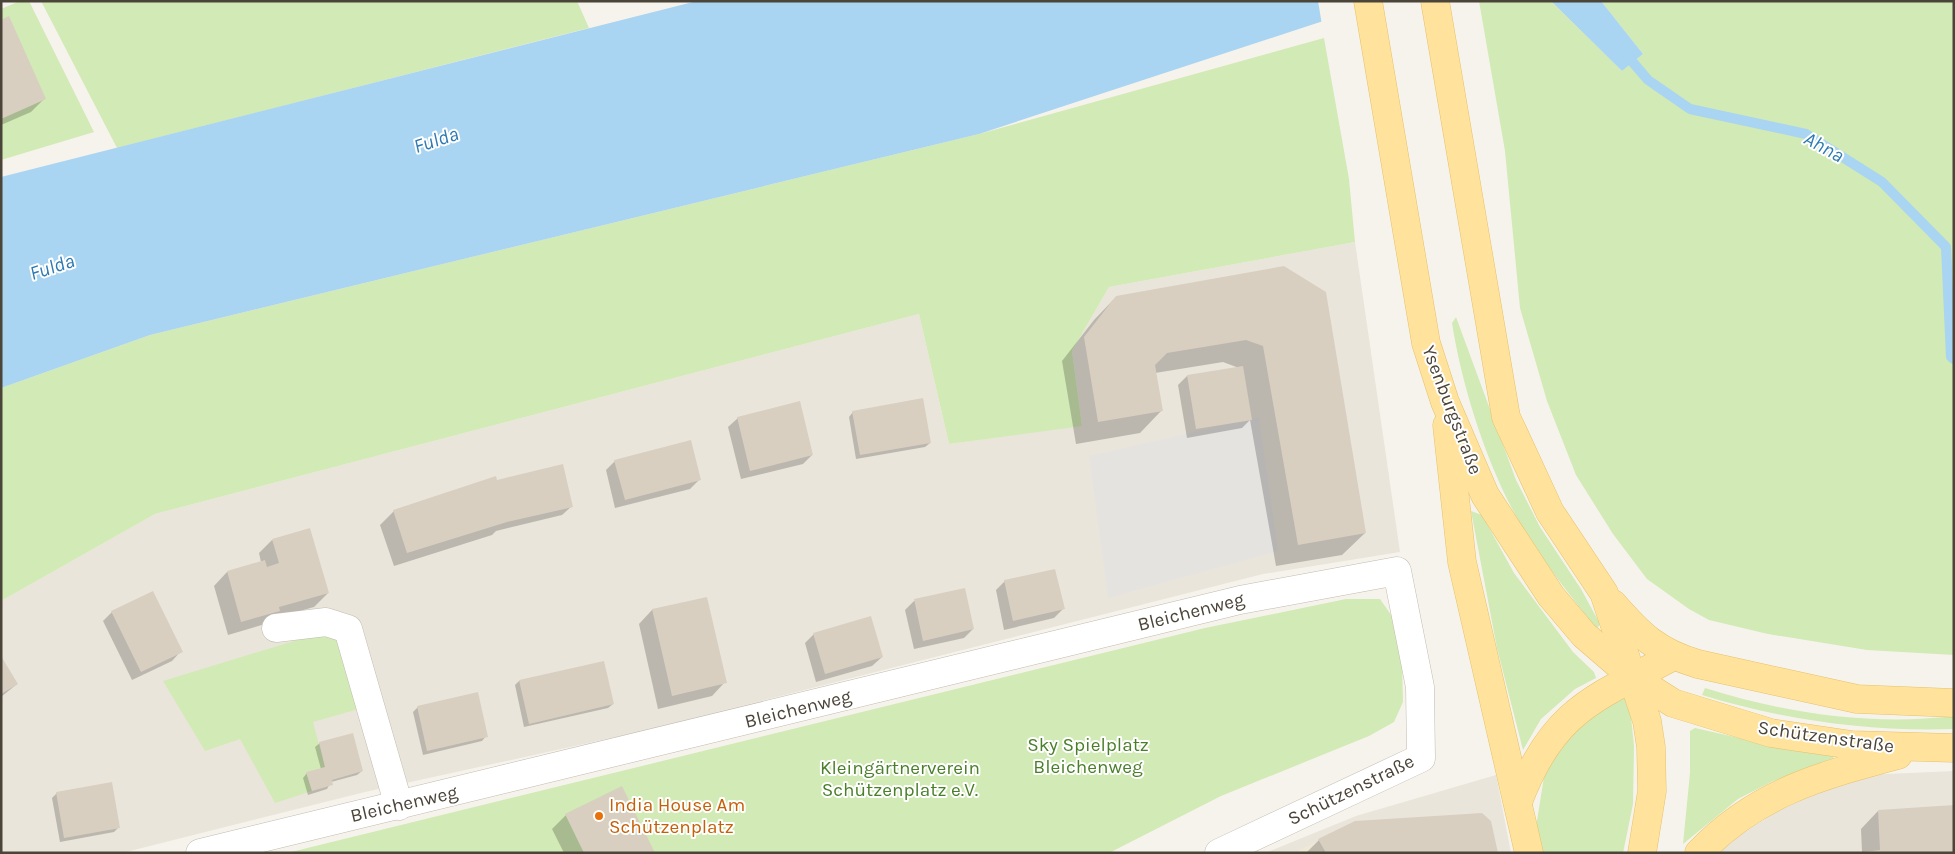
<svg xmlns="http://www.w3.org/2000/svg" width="1955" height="854" font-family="Karla,sans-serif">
<rect width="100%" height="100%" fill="#f6f3ec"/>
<!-- residential -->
<g fill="#eae5da">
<polygon points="1355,242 1400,552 1263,574 634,733 365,792 122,853 1,853 1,601 155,514 919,314 949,444 1082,425 1072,351 1109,287"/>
<polygon points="1954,771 1954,853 1716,853 1720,848 1784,807 1865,775"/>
<polygon points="1496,775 1511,853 1265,853 1356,816"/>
</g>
<!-- education -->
<polygon fill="#efe8d6" points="1318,841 1324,853 1294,853"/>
<!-- green -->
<g fill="#d2eab5">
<polygon points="20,1 29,1 94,132 1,160 1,9"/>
<polygon points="41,1 577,1 589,28 117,148"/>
<polygon points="1479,1 1551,1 1622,71 1643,54 1601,1 1954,1 1954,655 1867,650 1768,634 1709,620 1689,609 1647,579 1613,534 1576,475 1547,401 1520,308 1505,151"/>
<polygon points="1324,38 1349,179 1355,242 1109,287 1072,351 1082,426 949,444 919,314 155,514 1,601 1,388 150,335 979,134"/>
<path d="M1456,317L1516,480L1540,527L1581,589L1600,624L1597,629C1574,600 1551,572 1531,541C1492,482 1463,393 1452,323Z"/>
<polygon points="1471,511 1482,515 1514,573 1573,652 1594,672 1596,678 1575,689 1541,719 1523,750 1497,648"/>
<polygon points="1346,599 1380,599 1396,622 1402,665 1403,702 1394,722 1369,736 1221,796 1109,853 287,853 1205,628"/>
<polygon points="320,633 343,642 362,708 313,722 325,767 306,772 312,791 275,803 240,739 205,751 163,681"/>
<path d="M1705,688C1784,713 1871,726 1954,716V729C1869,732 1784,720 1702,695Z"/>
<polygon points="1622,696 1629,698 1634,746 1633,804 1623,853 1542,853 1536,827 1544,777 1559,749 1583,720"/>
<polygon points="1695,728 1783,748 1833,755 1834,761 1773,781 1738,799 1683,844 1690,773 1690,731"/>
</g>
<!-- parking -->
<polygon fill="#e5e3e0" points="1259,417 1278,551 1108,598 1089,456"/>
<!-- water -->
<g fill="#a9d4f2">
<polygon points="697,1 1384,1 979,134 150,335 1,388 1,177"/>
<polygon points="1551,1 1601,1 1643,54 1622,71"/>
</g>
<!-- pier -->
<polygon fill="#f6f3ec" points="1318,1 1387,1 1328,21 1322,25"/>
<!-- shadow -->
<g fill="#0003">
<polygon points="1,21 45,98 31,112 1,125"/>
<polygon points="1284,267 1365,533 1342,555 1276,566 1250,420 1242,428 1187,438 1178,385 1187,376 1239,368 1223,362 1155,373 1162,410 1140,433 1076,444 1062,361 1094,320 1116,297"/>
<polygon points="853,412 930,443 925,447 856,459 849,417"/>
<polygon points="738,418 812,455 803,464 741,479 728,427"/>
<polygon points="615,461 700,479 690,489 615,508 606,470"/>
<polygon points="496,482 572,506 562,515 496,531 492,535 394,566 380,525 394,511"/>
<polygon points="272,540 328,593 314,607 271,619 265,624 228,635 214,586 227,572 261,562 259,553"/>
<polygon points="1005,581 1063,609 1054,618 1004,630 996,590"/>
<polygon points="964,589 973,629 964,638 914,649 905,610 914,601"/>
<polygon points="706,598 725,682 712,696 658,709 639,624 652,610"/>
<polygon points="112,612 181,651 172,661 132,680 103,621"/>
<polygon points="814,634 882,657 872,666 816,682 805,643"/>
<polygon points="1,658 17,684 1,697"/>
<polygon points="603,662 613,704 608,708 524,727 515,685 519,681"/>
<polygon points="418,707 486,736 482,741 423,755 413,712"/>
<polygon points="320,743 362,771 357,775 331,782 327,789 308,795 303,778 307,773 321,769 315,747"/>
<polygon points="622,788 654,853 564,853 552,829 566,815"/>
<polygon points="57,793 119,827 114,832 60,842 52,798"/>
<polygon points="1878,811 1954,853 1855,853 1862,852 1861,829"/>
<polygon points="1319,840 1497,853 1306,853"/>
</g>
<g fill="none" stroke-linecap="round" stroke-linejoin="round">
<!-- stream -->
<polyline stroke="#a9d4f2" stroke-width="10" points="1624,52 1648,80 1690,109 1806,134 1882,182 1946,247 1951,357 1954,359"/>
</g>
<!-- building -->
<g fill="#d8cfc1">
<polygon points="9,16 46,99 1,119 1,20"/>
<polygon points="1284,266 1326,292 1366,533 1298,545 1263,346 1246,340 1167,353 1155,365 1163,411 1098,422 1084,337 1116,296"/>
<polygon points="1243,366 1252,420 1196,429 1187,375"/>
<polygon points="923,398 931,443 860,455 852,411"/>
<polygon points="800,401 813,455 750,471 737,417"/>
<polygon points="691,440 701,480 625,500 614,460"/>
<polygon points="563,464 573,507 507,522 407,553 393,510 496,476 497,480"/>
<polygon points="310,528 329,593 279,607 280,611 241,622 227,571 265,560 267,567 279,563 272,539"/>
<polygon points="1055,569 1065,609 1013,621 1004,580"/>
<polygon points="965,588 974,629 923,641 914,599"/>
<polygon points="153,591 183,652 141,672 111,611"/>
<polygon points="707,597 727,683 672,696 652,609"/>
<polygon points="871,616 883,657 825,674 813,633"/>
<polygon points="1,656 18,684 1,694"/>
<polygon points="604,661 614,704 529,724 519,680"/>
<polygon points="478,692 488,737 427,751 417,706"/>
<polygon points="353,733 363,771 332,780 333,785 312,791 306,772 325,767 319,742"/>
<polygon points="112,782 120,828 64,838 56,792"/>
<polygon points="622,786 655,853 584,853 565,814"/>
<polygon points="1954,805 1954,853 1856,853 1880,850 1878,810"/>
<polygon points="1482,813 1491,821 1498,853 1326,853 1318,839 1355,821"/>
</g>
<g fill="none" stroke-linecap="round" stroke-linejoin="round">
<defs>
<g id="minor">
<polyline points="276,628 326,622 348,629 399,806"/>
<polyline points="200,853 1240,600 1397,571 1420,687 1421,758 1219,853"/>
</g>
<g id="major">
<polyline points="1368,1 1426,343 1445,402 1485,495 1551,596 1584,635 1634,678 1673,703 1771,733 1852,745 1954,748"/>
<polyline points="1435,1 1506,417 1550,512 1604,593 1647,721 1651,747 1652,791 1642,853"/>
<polyline points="1447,425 1462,562 1529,853"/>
<path d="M1613,604C1640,635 1657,652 1698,664L1857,699L1954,703"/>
<path d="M1518,802C1552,711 1593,699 1672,657"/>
<path d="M1699,853C1756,793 1820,776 1898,755"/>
</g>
</defs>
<!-- minor casing -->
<use href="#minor" stroke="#c2bbae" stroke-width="29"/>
<!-- major casing -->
<use href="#major" stroke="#e6c16a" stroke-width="29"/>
<!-- minor -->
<use href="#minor" stroke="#fff" stroke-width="28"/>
<!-- major -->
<use href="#major" stroke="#ffe39c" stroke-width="28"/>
</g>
<!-- markers -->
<circle fill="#e8710a" stroke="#fff" stroke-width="2" cx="599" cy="816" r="5"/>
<g text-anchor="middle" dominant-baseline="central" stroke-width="4" stroke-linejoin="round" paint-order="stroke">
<!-- street labels -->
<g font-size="19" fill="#4b4439" stroke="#fff">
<text transform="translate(1452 410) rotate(69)">Ysenburgstraße</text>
<text transform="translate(1191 612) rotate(-14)">Bleichenweg</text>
<text transform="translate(798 709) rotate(-14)">Bleichenweg</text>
<text transform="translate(1826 737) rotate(8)">Schützenstraße</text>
<text transform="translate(1351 790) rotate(-26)">Schützenstraße</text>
<text transform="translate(404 804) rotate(-13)">Bleichenweg</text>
</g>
<!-- park labels -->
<g font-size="19" fill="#4a7f2a" stroke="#fff">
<text x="1088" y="745">Sky Spielplatz<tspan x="1088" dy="22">Bleichenweg</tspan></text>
<text x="900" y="768">Kleingärtnerverein<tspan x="900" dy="22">Schützenplatz e.V.</tspan></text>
</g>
<!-- food labels -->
<g font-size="19" fill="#c56008" stroke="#fff" text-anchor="start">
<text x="609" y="805">India House Am<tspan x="609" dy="22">Schützenplatz</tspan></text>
</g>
<!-- water labels -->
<g font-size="20" font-style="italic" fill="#2e7ab2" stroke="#fff">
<text transform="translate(436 140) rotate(-18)">Fulda</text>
<text transform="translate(1824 147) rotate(29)">Ahna</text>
<text transform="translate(52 267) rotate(-18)">Fulda</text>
</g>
</g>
<!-- border -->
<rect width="1955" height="854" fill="none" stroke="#4b4439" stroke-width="5"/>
</svg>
